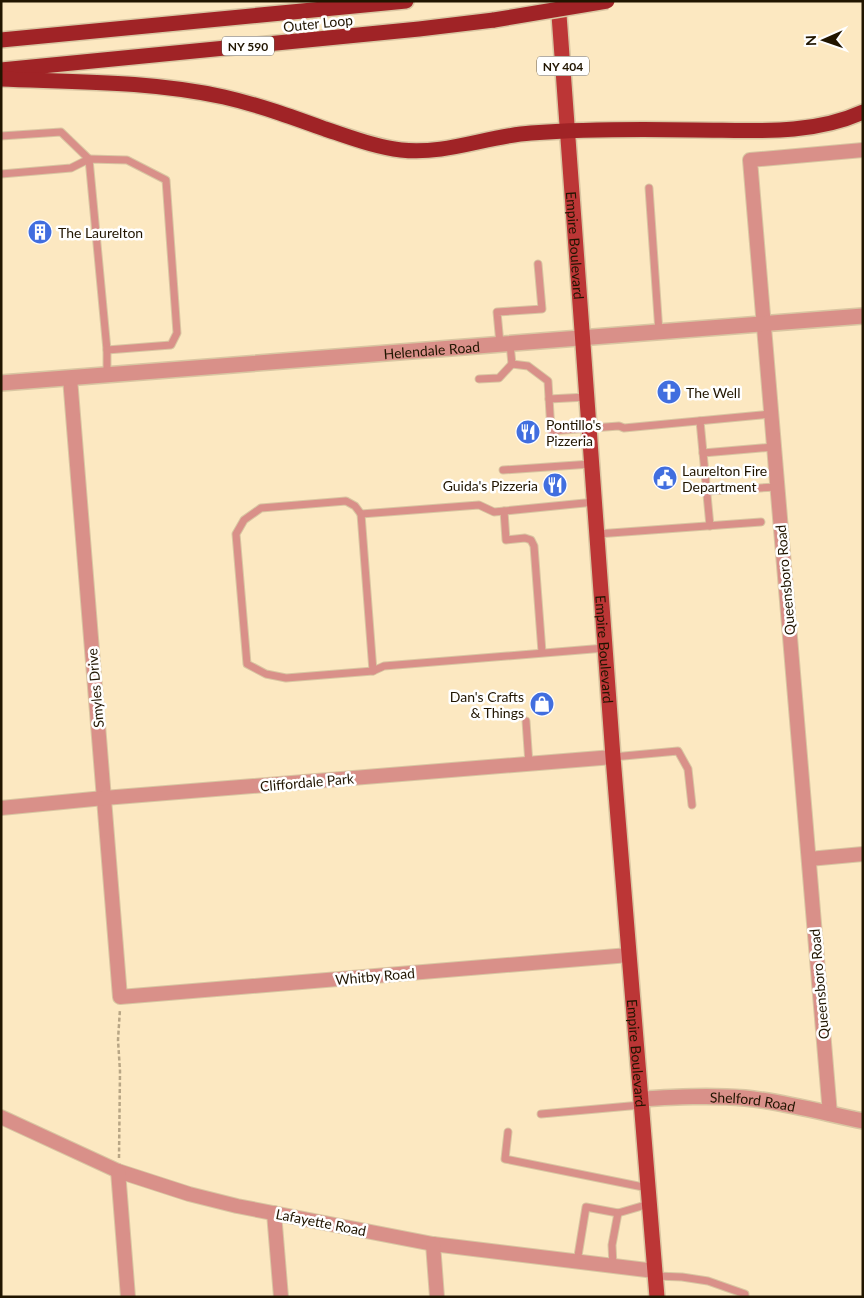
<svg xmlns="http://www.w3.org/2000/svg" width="864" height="1298" font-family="Lato,sans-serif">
<rect width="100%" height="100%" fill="#fce8c1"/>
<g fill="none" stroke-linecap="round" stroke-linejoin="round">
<defs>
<g id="service">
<polyline points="1,136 61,132 89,159 107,350 107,375"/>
<polyline points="1,174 71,168 89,159 127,160 166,180 177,333 171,345 107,350"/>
<polyline points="649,188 659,332"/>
<polyline points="500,344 497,312 542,309 538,264"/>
<polyline points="510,344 512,364 528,366 548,381 551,431 619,426 624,428 771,414"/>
<polyline points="479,379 499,378 512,364"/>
<polyline points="549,399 587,397"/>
<polyline points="700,421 710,526"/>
<polyline points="703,453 774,447"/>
<polyline points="503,470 591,464"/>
<polyline points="707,491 777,487"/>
<polyline points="595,502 494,512 479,505 361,514 355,506 346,501 261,508 244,520 236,534 247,664 266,674 286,678 373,671 384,666 605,648"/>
<polyline points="504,511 506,540 525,538 531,540 534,546 542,652"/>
<polyline points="361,514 373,671"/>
<polyline points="597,534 761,522"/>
<polyline points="526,721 529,764"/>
<polyline points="613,757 678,751 688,769 692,805"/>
<polyline points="541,1114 641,1105"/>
<polyline points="508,1132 505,1159 648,1188"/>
<polyline points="577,1262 586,1207 618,1213 649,1204"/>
<polyline points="613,1266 612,1245 618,1213"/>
<polyline points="656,1276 682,1277 708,1281 745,1294 745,1297"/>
</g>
<g id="minor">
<polyline points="70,378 120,997 629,955"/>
<polyline points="1,808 104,798 613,757"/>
<polyline points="809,859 863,854"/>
<polyline points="830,1114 750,160 863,150"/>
<polyline points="1,1117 118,1171 189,1194 237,1206 433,1244 655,1271"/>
<polyline points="118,1171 128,1297"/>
<polyline points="274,1213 281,1297"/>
<polyline points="433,1244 437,1297"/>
</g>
<g id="tertiary">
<path id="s1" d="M1,383L863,316"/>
<path id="s2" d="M641,1099C675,1097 710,1095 745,1098C785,1102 824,1113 863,1121"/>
</g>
<g id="primary">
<path id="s3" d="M558,1L613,757L657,1297"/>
</g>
<g id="motorway">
<polyline points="1,40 406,1"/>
<polyline points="1,70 419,29 494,20"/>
<path d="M1,79C76,82 151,81 224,97C259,105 292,117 325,129C350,137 375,147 401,150C446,155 487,136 531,133C586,129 640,129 694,130C750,130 810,136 863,112"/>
</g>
</defs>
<!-- service casing -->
<use href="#service" stroke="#d9c6a2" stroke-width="9"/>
<!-- minor casing -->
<use href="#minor" stroke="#d9c6a2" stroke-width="16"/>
<!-- tertiary casing -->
<use href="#tertiary" stroke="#d9c6a2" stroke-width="18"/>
<!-- primary casing -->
<use href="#primary" stroke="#d9c6a2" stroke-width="18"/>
<!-- motorway casing -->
<use href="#motorway" stroke="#d9c6a2" stroke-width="18"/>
<!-- path -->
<polyline stroke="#b8a685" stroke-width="2.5" stroke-dasharray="4 2.5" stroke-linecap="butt" points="119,1158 120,1071 118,1040 120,1009"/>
<!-- service -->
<use href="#service" stroke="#d99089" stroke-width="7"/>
<!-- minor -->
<use href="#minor" stroke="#d99089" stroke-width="14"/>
<!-- tertiary -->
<use href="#tertiary" stroke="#d99089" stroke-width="15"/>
<!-- primary -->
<use href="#primary" stroke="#bc3636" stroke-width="15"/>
<!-- motorway -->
<use href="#motorway" stroke="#a02326" stroke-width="15"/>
<defs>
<polyline id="motorway-bridge" points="494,20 607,1"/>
</defs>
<!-- motorway-bridge casing -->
<use href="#motorway-bridge" stroke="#d9c6a2" stroke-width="18" stroke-linecap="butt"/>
<!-- motorway-bridge -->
<use href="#motorway-bridge" stroke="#a02326" stroke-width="15"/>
</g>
<!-- icons -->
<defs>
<symbol id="building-disc" viewBox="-11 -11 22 22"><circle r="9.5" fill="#416edf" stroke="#fff"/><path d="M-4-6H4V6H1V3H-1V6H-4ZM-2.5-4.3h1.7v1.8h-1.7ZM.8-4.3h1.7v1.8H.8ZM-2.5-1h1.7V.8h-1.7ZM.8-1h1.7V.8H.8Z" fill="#fff"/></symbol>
<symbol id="church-disc" viewBox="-11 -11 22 22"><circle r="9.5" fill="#416edf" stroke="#fff"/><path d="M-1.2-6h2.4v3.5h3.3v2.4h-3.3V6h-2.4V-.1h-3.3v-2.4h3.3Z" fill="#fff"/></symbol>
<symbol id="restaurant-disc" viewBox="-11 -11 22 22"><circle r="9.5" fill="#416edf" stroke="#fff"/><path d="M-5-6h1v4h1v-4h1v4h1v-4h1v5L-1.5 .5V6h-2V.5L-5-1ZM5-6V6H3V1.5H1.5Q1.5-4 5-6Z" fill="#fff"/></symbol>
<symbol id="civic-disc" viewBox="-11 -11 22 22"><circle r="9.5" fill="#416edf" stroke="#fff"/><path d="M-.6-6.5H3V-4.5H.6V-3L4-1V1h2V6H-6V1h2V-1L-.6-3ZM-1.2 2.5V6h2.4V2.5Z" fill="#fff"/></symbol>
<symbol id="shop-disc" viewBox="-11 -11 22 22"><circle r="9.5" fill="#416edf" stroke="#fff"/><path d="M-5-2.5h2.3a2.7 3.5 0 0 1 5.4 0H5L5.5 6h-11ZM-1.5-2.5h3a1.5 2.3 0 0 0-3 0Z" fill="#fff"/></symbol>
</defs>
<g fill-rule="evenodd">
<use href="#building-disc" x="26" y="218" width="28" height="28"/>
<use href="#church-disc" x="655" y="378" width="28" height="28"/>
<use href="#restaurant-disc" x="514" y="418" width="28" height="28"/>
<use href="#civic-disc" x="651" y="464" width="28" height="28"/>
<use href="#restaurant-disc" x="541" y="471" width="28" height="28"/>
<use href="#shop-disc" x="528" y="690" width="28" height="28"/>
</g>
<g text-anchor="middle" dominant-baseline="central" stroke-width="5" stroke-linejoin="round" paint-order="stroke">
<!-- shield labels -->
<g fill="#fff" stroke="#645b4c" stroke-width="1">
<rect x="222" y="36.5" width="52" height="19" rx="4"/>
<rect x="537" y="56.5" width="52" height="19" rx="4"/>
</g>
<g font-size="12" font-weight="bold" fill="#211500">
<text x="248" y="46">NY 590</text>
<text x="563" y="66">NY 404</text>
</g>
<!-- street labels -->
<g font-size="14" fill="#211500" stroke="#fff">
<text transform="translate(318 23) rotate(-6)">Outer Loop</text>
<text stroke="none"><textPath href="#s3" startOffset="245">Empire Boulevard</textPath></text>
<text stroke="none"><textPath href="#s1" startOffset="432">Helendale Road</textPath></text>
<text transform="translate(785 580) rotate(-95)">Queensboro Road</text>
<text stroke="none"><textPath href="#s3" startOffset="650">Empire Boulevard</textPath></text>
<text transform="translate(95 688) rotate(-95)">Smyles Drive</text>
<text transform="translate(307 782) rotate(-5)">Cliffordale Park</text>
<text transform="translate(375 976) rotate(-5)">Whitby Road</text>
<text transform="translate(819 984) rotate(-95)">Queensboro Road</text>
<text stroke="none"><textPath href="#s3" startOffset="1055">Empire Boulevard</textPath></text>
<text stroke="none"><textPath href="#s2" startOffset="112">Shelford Road</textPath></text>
<text transform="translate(321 1222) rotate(11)">Lafayette Road</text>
</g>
<!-- poi labels -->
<g font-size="14" fill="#211500" stroke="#fff" text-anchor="start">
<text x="58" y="232">The Laurelton</text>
<text x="686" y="392">The Well</text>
<text x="546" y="424">Pontillo's<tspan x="546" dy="16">Pizzeria</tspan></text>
<text x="682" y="470">Laurelton Fire<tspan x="682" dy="16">Department</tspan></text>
<text x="538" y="485" text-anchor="end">Guida's Pizzeria</text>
<text x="524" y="696" text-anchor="end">Dan's Crafts<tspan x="524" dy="16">&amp; Things</tspan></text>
</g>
</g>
<!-- border -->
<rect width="864" height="1298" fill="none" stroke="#211500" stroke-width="5"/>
<!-- north arrow -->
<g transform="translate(824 40) rotate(268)" stroke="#ffffff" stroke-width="4" paint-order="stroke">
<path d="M0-4L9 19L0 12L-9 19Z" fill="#211500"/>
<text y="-8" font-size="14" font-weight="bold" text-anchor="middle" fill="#211500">N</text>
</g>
</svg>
